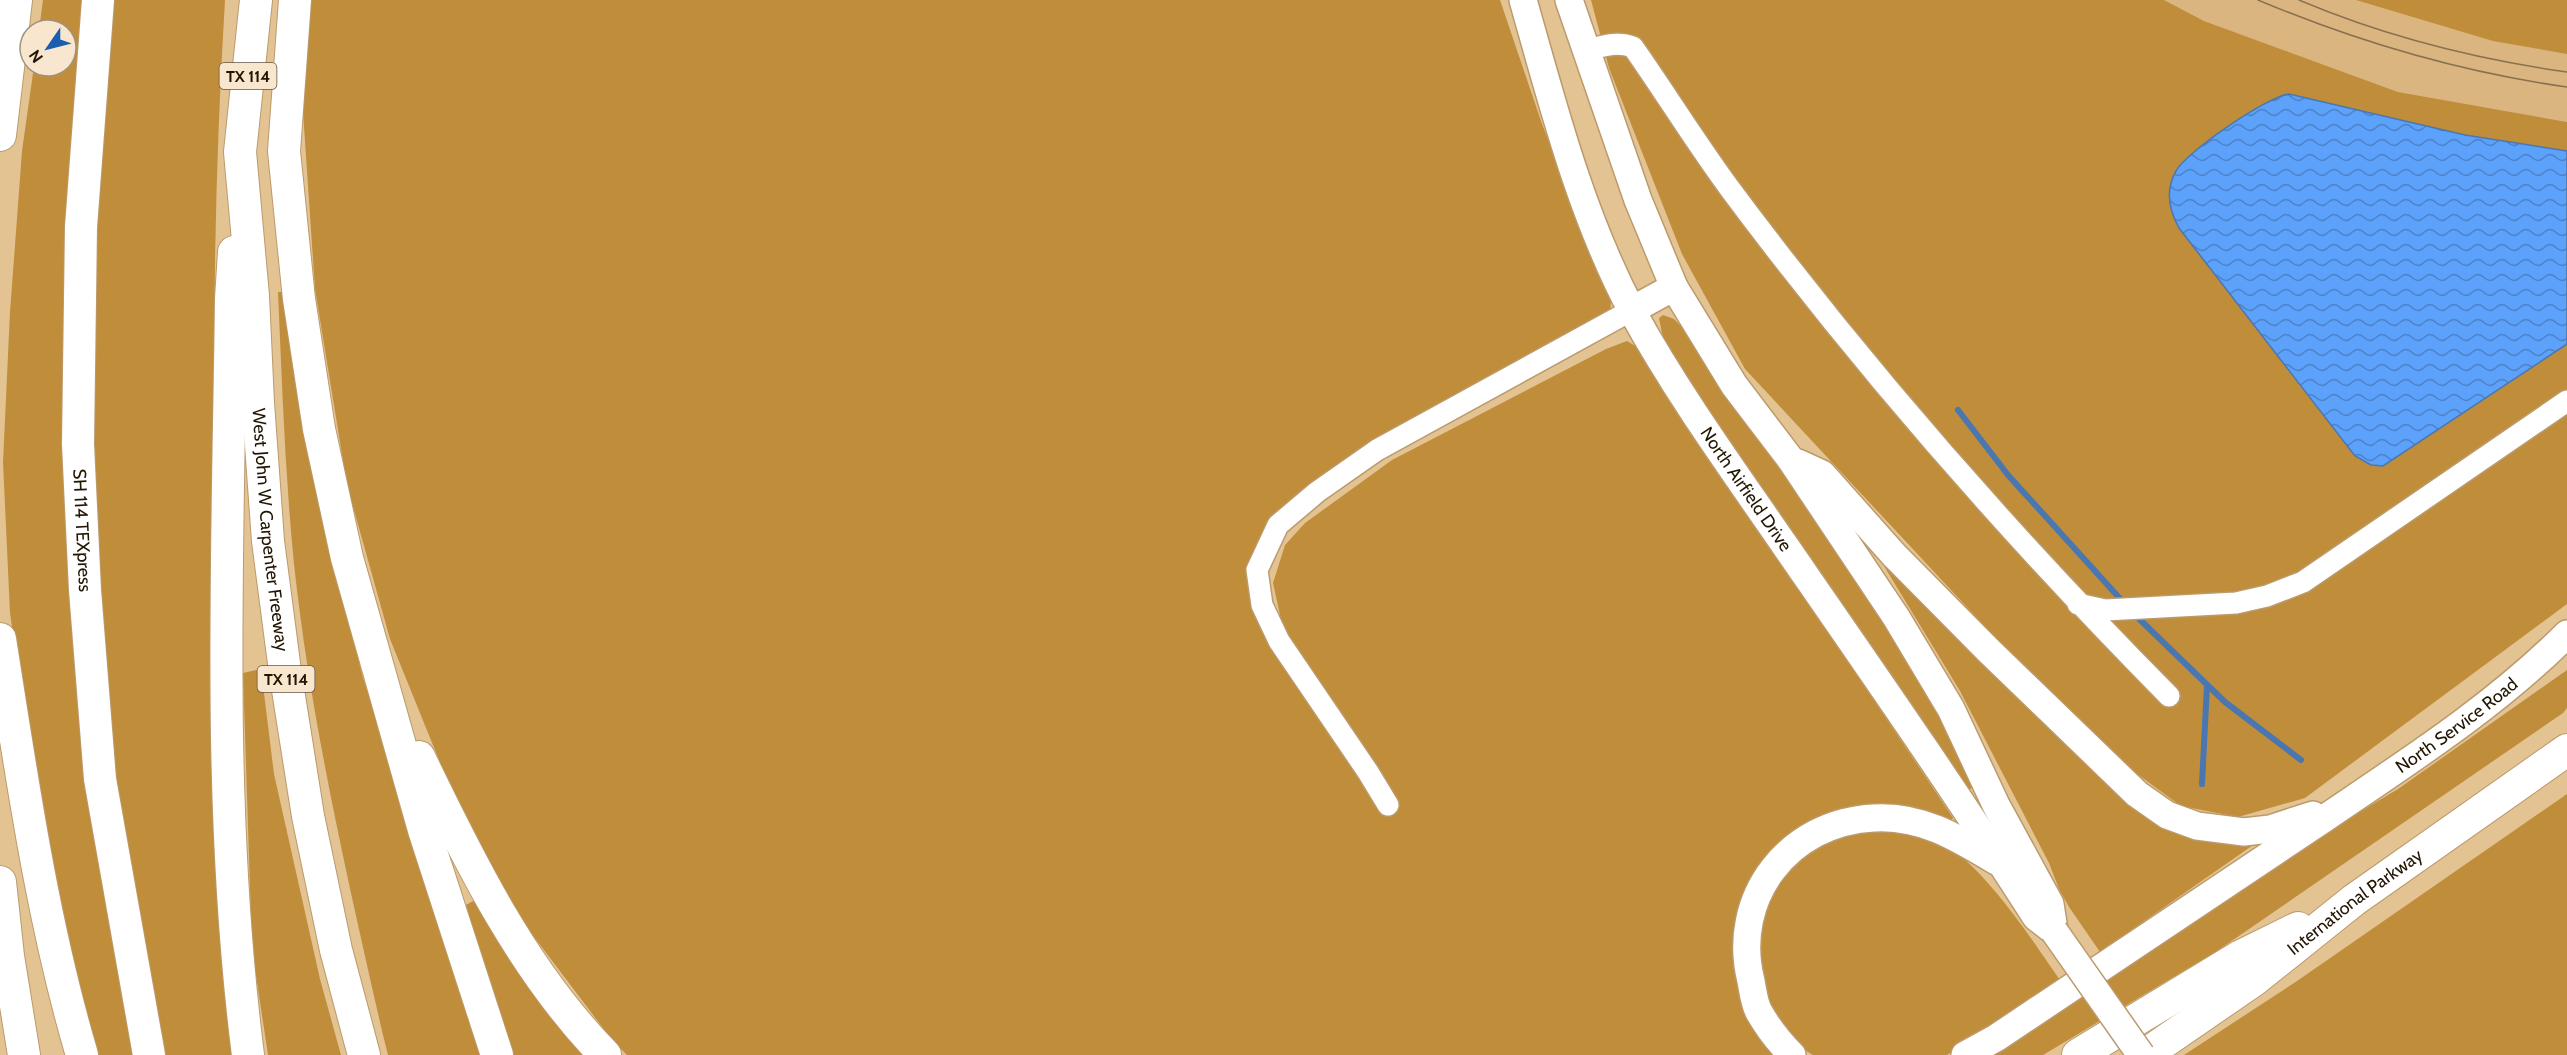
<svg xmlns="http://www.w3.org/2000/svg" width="2567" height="1055" font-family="Cabin,sans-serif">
<defs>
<pattern id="water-waves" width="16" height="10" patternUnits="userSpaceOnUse" patternTransform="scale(1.5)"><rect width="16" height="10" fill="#5ca1fa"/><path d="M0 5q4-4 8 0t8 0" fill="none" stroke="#4c82c8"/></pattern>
</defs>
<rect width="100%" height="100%" fill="#e4c393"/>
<!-- built -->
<polygon fill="#dbb57f" points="2164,0 2423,0 2567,33 2567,122 2398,92 2204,21"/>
<!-- grass -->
<g fill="#c08d3b">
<polygon points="43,0 90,0 92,804 127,1023 134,1055 92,1055 40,821 10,613 3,462 10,312 22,151 34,66 66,66 66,30 39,30"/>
<path d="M111,0H225C214,180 212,360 216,541C220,712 231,884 238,1055H159L122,855L98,637L87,286Z"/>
<polygon points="303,0 1500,0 1542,124 1611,299 1610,317 1268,523 1250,593 1261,631 1282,624 1273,583 1285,545 1305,523 1392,460 1606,349 1627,341 1637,347 1953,818 1946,826 1842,816 1741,922 1783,1055 627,1055 612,1040 513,909 452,792 390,639 347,485 315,289 303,112"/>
<polygon points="1591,0 2164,0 2204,21 2398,92 2567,122 2567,604 2305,798 2238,817 2181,806 2118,760 2006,649 1745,369 1682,254 1609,68"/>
<polygon points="2356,0 2567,0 2567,54 2493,41"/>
<path d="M278,292H286L336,569L363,678L408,809L483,1055H388L382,1031C347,877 311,721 294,564C285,474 282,383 278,292Z"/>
<polygon points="1663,315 1674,319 1691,336 1774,455 1919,675 1975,787 1967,790 1665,348 1659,318"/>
<polygon points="1890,559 2156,823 2181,836 2219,842 2256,843 2100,952 2069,907 2059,889 2049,863 1960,691 1884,566"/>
<polygon points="261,669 274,774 320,979 341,1055 268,1055 252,949 243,673"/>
<polygon points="2567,670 2567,708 2563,713 2217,951 2043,1055 1986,1055 2328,831 2398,789"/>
<polygon points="2567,794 2567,1055 2184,1055 2297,981"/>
<path d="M1887,829C1902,833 1922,833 1936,840C1980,859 2032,940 2060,980L1947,1055H1813C1790,1043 1770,1009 1765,985C1763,974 1759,963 1759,953C1757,881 1819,831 1887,829Z"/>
<polygon points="481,897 594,1055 509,1055 462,907"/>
</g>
<!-- water -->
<path fill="url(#water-waves)" stroke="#4a77b0" stroke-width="1.5" d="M2289,94L2465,135L2567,151V344L2383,466L2371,465L2355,456L2179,228C2169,210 2165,190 2176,171C2186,152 2268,96 2289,94Z"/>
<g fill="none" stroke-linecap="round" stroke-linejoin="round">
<!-- stream -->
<g stroke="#4a77b0" stroke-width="6">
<polyline points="1958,410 2008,475 2124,603"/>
<polyline points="2133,613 2225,702 2301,760"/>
<polyline points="2202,784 2207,685"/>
</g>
<defs>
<g id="minor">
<path d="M1587,50C1603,46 1617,41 1633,47C1666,94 1696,143 1730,189C1864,369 2012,537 2169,696"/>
<polyline points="2078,604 2105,610 2236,603 2267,596 2303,582 2567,401"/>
<polyline points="1388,805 1368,772 1279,641 1262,605 1257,570 1278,525 1317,492 1377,450 1632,310"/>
</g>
<g id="major">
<path id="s1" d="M1523,0C1553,105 1580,213 1632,311C1677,393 1733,470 1786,547C1871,670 1956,792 2036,917L2054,931"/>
<polyline points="1569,0 1638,200 1674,287 1734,385 1791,460 1896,617 1951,709 1996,805 2050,904 2054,930"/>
<polyline points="1632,310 1674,287"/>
<polyline points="1798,463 1822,474 1894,555 1988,650 2137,794 2167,815 2197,826 2244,832 2270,829 2313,815"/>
<path d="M1792,1055C1781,1044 1767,1026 1759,1012C1754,1003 1753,991 1751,981C1730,897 1789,822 1874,818C1921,815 1958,838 1996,861"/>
<path id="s2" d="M1965,1055L1996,1038C2106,964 2216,891 2325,818C2409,761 2495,706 2567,634"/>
</g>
<g id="highway">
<path id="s3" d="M98,0L81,227L78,444L85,590L100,779L149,1055"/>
<path id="s4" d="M256,0L240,152L253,296L258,403L268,541L285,671L308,816L336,950L364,1055"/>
<polyline points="295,0 284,151 299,299 319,429 347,558 424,830 497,1055"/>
<polyline points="0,135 16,0"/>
<path d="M234,252L231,299C228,551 216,805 248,1055"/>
<path d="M0,639C22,778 42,920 82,1055"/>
<path d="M419,757C469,861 523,971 605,1055"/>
<polyline points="0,882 8,956 24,1055"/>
<polyline points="2078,1055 2241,956 2298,928"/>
<path id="s5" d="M2145,1055L2254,980L2354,900L2567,750"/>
</g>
</defs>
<!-- minor casing -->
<use href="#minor" stroke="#bb9a6c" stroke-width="24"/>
<!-- major casing -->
<use href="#major" stroke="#bb9a6c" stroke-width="30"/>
<!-- highway casing -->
<use href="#highway" stroke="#bb9a6c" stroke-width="34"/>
<!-- minor -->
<use href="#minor" stroke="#fff" stroke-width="21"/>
<!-- major -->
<use href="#major" stroke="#fff" stroke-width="27"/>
<!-- highway -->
<use href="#highway" stroke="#fff" stroke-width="32"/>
<!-- tram -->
<g stroke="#88714f" stroke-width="1.5">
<path d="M2258,0C2358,42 2460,72 2567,87"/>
<path d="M2299,0C2384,36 2475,59 2567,72"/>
</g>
<defs>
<polyline id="major-bridge" points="2054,931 2141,1055"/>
</defs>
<!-- major-bridge casing -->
<use href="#major-bridge" stroke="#bb9a6c" stroke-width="30" stroke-linecap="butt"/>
<!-- major-bridge -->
<use href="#major-bridge" stroke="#fff" stroke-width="27"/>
</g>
<g text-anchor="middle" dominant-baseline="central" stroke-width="4.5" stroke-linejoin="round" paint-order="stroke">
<!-- shield labels -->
<g fill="#f8e6cf" stroke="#625440" stroke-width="1.5">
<rect x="219.5" y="63" width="57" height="26" rx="4.5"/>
<rect x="257.5" y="666" width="57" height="26" rx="4.5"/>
</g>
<g font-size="16" font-weight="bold" fill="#211503">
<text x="248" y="76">TX 114</text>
<text x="286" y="679">TX 114</text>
</g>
<!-- street labels -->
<g font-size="18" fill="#211503" stroke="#f8e6cf">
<text stroke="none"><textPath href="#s1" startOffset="542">North Airfield Drive</textPath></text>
<text stroke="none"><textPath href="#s3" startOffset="531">SH 114 TEXpress</textPath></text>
<text stroke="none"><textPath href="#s4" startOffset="532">West John W Carpenter Freeway</textPath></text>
<text stroke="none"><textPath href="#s2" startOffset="592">North Service Road</textPath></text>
<text stroke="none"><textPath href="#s5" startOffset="260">International Parkway</textPath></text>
</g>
</g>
<!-- north arrow -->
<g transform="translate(48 48) rotate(235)"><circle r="28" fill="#f8e6cf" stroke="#a2927d" stroke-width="1.5"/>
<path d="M0-4.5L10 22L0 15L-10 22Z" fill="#1b5eaf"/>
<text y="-9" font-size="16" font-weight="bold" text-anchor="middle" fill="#211503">N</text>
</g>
</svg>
